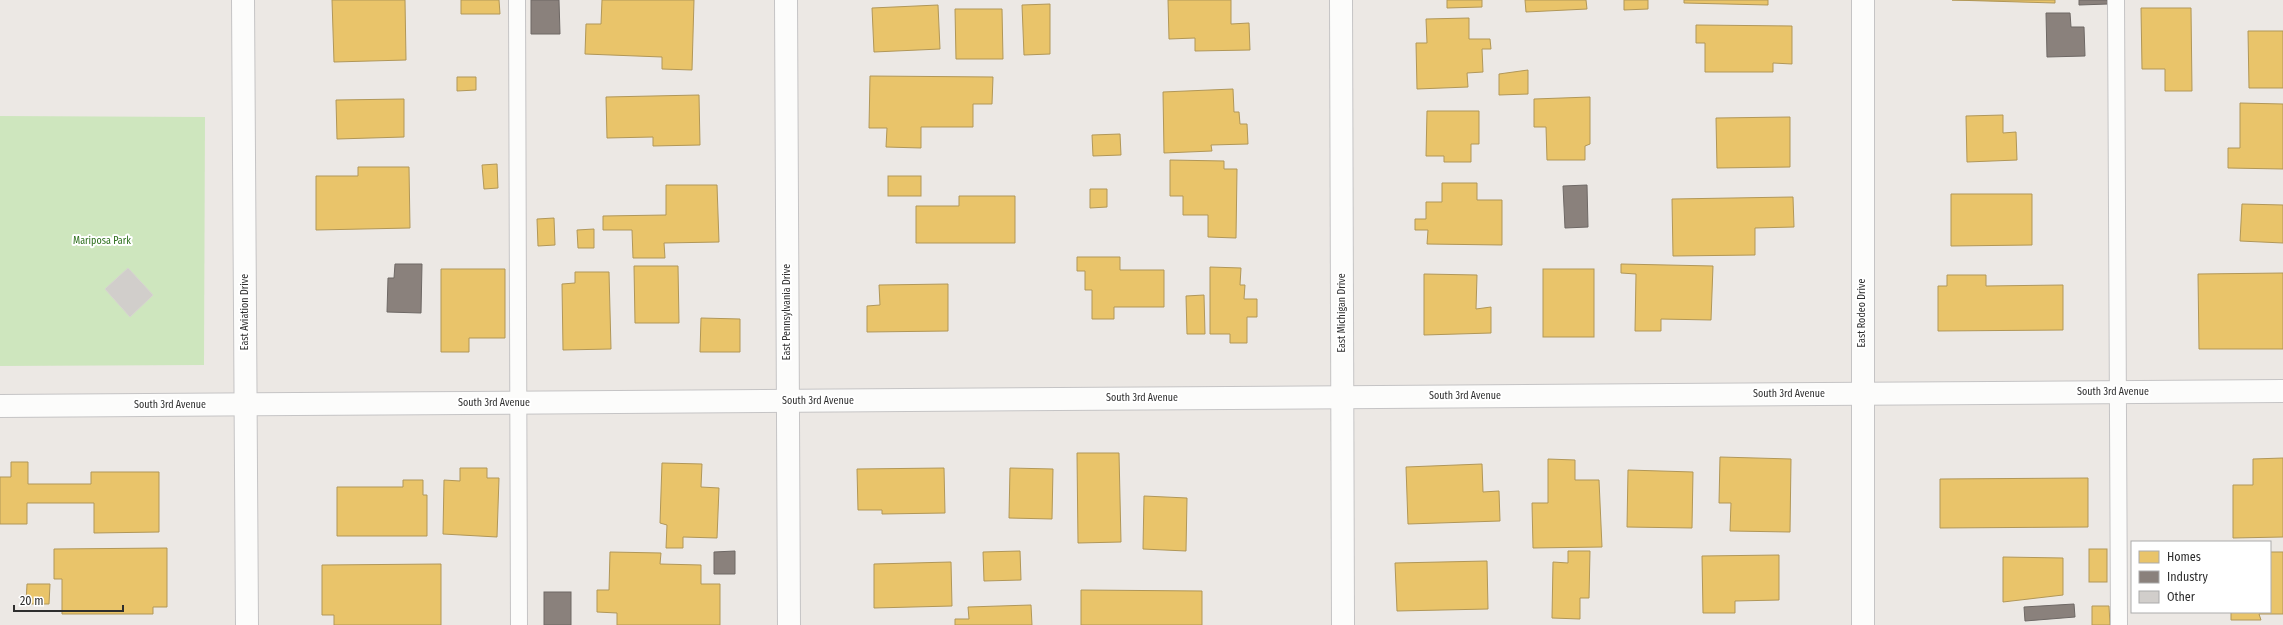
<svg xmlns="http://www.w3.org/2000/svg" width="2283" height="625" font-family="'Fira Sans Condensed',sans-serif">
<rect width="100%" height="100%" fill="#ece8e4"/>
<!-- green -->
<polygon fill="#cee6be" points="0,116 205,117 204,365 0,366"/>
<!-- homes -->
<g fill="#e9c46a" stroke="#b19758">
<polygon points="332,0 405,0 406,60 334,62"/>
<polygon points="461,0 499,0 500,14 461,14"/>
<polygon points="602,0 694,0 692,70 662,69 662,57 585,54 586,24 601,24"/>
<polygon points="1168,0 1231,0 1231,24 1249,23 1250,50 1195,51 1195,38 1169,39"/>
<polygon points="1447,0 1482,0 1482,7 1447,8"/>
<polygon points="1525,0 1586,0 1587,9 1526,12"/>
<polygon points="1624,0 1648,0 1648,9 1624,10"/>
<polygon points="1684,0 1768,0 1768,5 1684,3"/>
<polygon points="1952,0 2055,0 2055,3"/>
<polygon points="1050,4 1050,54 1024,55 1022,5"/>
<polygon points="938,5 940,49 874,52 872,8"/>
<polygon points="2141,8 2191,8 2192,91 2165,91 2165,69 2142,69"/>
<polygon points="955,9 1002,9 1003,59 956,59"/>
<polygon points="1469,18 1469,39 1490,39 1491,49 1482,49 1483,72 1467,73 1468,87 1417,89 1416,43 1427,43 1426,19"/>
<polygon points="1696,25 1792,26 1792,64 1773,63 1773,72 1705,72 1705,43 1696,43"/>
<polygon points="2248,31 2283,31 2283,88 2249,88"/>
<polygon points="1528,70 1528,94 1499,95 1499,74"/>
<polygon points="870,76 993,77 992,104 973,104 973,127 921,127 921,148 886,147 887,128 869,128"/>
<polygon points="457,77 476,77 476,90 457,91"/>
<polygon points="1233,89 1234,112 1239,112 1240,124 1247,124 1248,144 1211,145 1212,151 1164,153 1163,92"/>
<polygon points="699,95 700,145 653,146 653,137 607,138 606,97"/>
<polygon points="1590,97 1590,144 1585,146 1585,160 1547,160 1546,127 1534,127 1534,99"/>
<polygon points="404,99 404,137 337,139 336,100"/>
<polygon points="2240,103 2283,104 2283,169 2228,168 2228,148 2240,148"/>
<polygon points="1427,111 1479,111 1479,144 1471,144 1471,162 1444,162 1444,156 1426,156"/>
<polygon points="2003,115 2003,133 2016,132 2017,160 1967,162 1966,116"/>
<polygon points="1790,117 1790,167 1717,168 1716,118"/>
<polygon points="1120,134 1121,155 1093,156 1092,135"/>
<polygon points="1170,160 1224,161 1224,169 1237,169 1236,238 1208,237 1208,215 1183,215 1183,196 1170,196"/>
<polygon points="497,164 498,188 484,189 482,165"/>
<polygon points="358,167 409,167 410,228 316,230 316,176 358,176"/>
<rect x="888" y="176" width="33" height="20"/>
<polygon points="1442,183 1477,183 1477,200 1502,200 1502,245 1427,244 1428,230 1415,230 1415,219 1426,219 1426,202 1442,202"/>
<polygon points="666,185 717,185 719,242 664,243 665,258 633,258 632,230 603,230 603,216 666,215"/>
<polygon points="1090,189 1107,189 1107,207 1090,208"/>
<polygon points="1951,194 2032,194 2032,245 1951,246"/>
<polygon points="959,196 1015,196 1015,243 916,243 916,206 959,206"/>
<polygon points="1793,197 1794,227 1755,228 1755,255 1673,256 1672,199"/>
<polygon points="2242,204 2283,205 2283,243 2240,241"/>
<polygon points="554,218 555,245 538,246 537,219"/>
<polygon points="594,229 594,248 578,248 577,230"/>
<polygon points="1077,257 1120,257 1120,270 1164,270 1164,307 1114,307 1114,319 1092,319 1092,290 1085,290 1085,271 1077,271"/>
<polygon points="1621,264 1713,266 1711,320 1661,319 1661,331 1635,331 1636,274 1621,273"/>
<polygon points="634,266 678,266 679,323 635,323"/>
<polygon points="1210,267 1241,268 1240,285 1245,285 1244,299 1257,299 1257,317 1247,317 1247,343 1230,343 1230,334 1210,334"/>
<polygon points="441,269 505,269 505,338 469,338 469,352 441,352"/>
<rect x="1543" y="269" width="51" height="68"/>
<polygon points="575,272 609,272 611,349 563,350 562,284 575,283"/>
<polygon points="2283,273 2283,349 2199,349 2198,274"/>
<polygon points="1424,274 1477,275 1476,309 1491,307 1491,333 1424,335"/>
<polygon points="1947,275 1986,275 1986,286 2063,285 2063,330 1938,331 1938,286 1947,286"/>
<polygon points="948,284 948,331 867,332 867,306 880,305 879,285"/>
<polygon points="1204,295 1205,334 1187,334 1186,296"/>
<polygon points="701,318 740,319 740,352 700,352"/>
<polygon points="1077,453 1119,453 1121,542 1078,543"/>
<polygon points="1720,457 1791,459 1790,532 1730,531 1731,503 1719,503"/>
<polygon points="2283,458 2283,537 2233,538 2233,485 2253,485 2253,459"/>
<polygon points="1548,459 1575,460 1575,480 1599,480 1602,547 1533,548 1532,503 1548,503"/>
<polygon points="11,462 28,462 28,484 91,484 91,472 159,472 159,532 94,533 94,503 27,503 27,524 0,524 0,477 11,477"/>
<polygon points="662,463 702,464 701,487 719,488 717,538 683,537 683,548 666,548 667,525 660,523"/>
<polygon points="1482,464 1483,492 1499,491 1500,521 1408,524 1406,467"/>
<polygon points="460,468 487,468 487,478 499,478 497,537 443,534 444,480 460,481"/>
<polygon points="944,468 945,513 882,514 882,510 858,510 857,469"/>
<polygon points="1010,468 1053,469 1052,519 1009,518"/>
<polygon points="1628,470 1693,472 1692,528 1627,527"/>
<polygon points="2088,478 2088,527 1940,528 1940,479"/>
<polygon points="403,480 423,480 423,495 427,495 427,536 337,536 337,487 403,487"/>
<polygon points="1144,496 1187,498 1186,551 1143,549"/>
<polygon points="167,548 167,607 153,607 153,614 62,614 62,579 54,579 54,549"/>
<rect x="2089" y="549" width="18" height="33"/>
<polygon points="1020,551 1021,580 984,581 983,552"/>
<polygon points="1568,551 1590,551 1589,598 1580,598 1580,619 1552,618 1553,562 1568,563"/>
<polygon points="610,552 661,553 660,564 701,565 701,584 720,584 720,625 617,625 617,613 597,612 597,590 609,590"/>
<polygon points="2270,552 2283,552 2283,614 2259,614 2261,620 2231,620 2231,612 2270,612"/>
<polygon points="1779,555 1779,600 1735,601 1735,613 1703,613 1702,556"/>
<polygon points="2003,557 2063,558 2063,595 2003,602"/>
<polygon points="1487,561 1488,609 1397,611 1395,563"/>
<polygon points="951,562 952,606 874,608 874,564"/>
<polygon points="441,564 441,625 334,625 334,615 322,615 322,565"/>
<polygon points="27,584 50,584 49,604 26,604"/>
<polygon points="1081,590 1202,591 1202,625 1081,625"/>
<polygon points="1031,605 1032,625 955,625 955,619 969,619 968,607"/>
<polygon points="2092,606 2109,606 2110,625 2092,625"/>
</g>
<!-- industry -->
<g fill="#8a817c" stroke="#6e6865">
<polygon points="531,0 559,0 560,34 531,34"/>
<polygon points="2079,0 2107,0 2108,4 2079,5"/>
<polygon points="2046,13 2070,13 2071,27 2084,27 2085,56 2047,57"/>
<polygon points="1587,185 1588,227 1565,228 1563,186"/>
<polygon points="395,264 422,264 421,313 387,312 388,278 394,278"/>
<polygon points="735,551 735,574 714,574 714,552"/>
<rect x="544" y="592" width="27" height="33"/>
<polygon points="2074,604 2075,617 2025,621 2024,607"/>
</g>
<!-- building -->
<polygon fill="#d1cecb" stroke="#d7d4d0" points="128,268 153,295 130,317 105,289"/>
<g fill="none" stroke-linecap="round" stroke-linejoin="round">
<defs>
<g id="lane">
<polyline points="517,0 519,625"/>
<polyline points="2116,0 2119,625"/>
</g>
<g id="street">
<polyline points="243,0 247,625"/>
<polyline points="786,0 789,625"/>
<polyline points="1341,0 1343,625"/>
<polyline points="1863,0 1863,625"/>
<polyline points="0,406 2283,391"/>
</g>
</defs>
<!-- lane casing -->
<use href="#lane" stroke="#c5c4c5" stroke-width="18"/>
<!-- street casing -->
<use href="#street" stroke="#c5c4c5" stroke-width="24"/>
<!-- lane -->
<use href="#lane" stroke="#fcfcfb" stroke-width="16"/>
<!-- street -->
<use href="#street" stroke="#fcfcfb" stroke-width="22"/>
</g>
<g text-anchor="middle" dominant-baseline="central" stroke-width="4" stroke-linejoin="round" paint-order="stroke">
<!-- park labels -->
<g font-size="10" fill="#2c6e1b" stroke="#fff">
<text x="102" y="241">Mariposa Park</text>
</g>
<!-- street labels -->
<g font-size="10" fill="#2e2e2e" stroke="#fff">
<text transform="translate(245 312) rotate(-90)">East Aviation Drive</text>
<text transform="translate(787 312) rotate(-90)">East Pennsylvania Drive</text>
<text transform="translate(1342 313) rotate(-90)">East Michigan Drive</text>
<text transform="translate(1862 313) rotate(-90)">East Rodeo Drive</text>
<text x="2113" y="392">South 3rd Avenue</text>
<text x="1789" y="394">South 3rd Avenue</text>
<text x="1465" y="396">South 3rd Avenue</text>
<text x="1142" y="398">South 3rd Avenue</text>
<text x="818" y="401">South 3rd Avenue</text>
<text x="494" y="403">South 3rd Avenue</text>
<text x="170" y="405">South 3rd Avenue</text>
</g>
</g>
<!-- legend -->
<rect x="2131" y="541" width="140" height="72" fill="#ffffff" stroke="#ababab"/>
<rect x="2139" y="551" width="20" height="12" fill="#e9c46a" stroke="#ababab"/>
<text x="2167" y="561" font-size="12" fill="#2e2e2e">Homes</text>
<rect x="2139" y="571" width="20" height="12" fill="#8a817c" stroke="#ababab"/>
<text x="2167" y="581" font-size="12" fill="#2e2e2e">Industry</text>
<rect x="2139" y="591" width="20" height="12" fill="#d1cecb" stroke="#ababab"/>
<text x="2167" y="601" font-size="12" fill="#2e2e2e">Other</text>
<!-- scale -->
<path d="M14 605v6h109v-6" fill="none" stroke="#2e2e2e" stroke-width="2"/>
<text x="20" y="605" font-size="12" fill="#2e2e2e" stroke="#ffffff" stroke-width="3" paint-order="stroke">20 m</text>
</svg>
